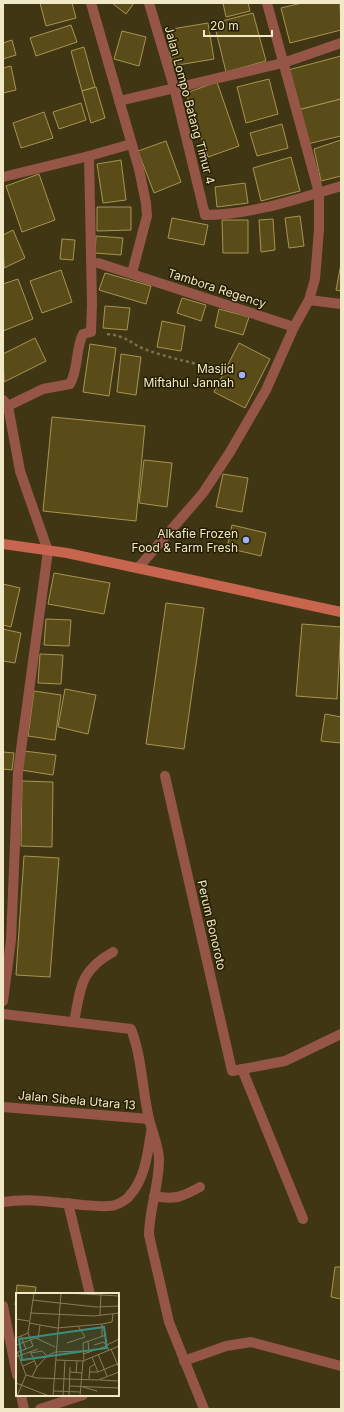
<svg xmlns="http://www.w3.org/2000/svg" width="344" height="1412" font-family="Inter,sans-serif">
<rect width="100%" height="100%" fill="#403613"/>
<!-- building -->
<g fill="#5a4c18" stroke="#a79452">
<polygon points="40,3 72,3 76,18 46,26"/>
<polygon points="112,3 134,3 126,14"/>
<polygon points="223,3 248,3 250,11 226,17"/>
<polygon points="302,3 340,3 341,30 290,43 281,8"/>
<polygon points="253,13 266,61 226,72 214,23"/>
<polygon points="208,23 214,59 172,66 166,30"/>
<polygon points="71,25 77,42 36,56 30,38"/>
<polygon points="122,31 146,37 139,66 114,59"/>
<polygon points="12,40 16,55 3,59 3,43"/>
<polygon points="84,47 95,87 82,91 71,51"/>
<polygon points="341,56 341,99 298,110 288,70"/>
<polygon points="11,66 16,90 3,93 3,68"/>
<polygon points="269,79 278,114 246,123 237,87"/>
<polygon points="217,82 239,146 208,157 186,93"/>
<polygon points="96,87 105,118 91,123 82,91"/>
<polygon points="341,99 341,136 307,144 298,110"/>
<polygon points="81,103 86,120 59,129 53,112"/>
<polygon points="44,112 53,138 21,148 13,123"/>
<polygon points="282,124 288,148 257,156 250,133"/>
<polygon points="341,140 341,176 321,181 314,149"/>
<polygon points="166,141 181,182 154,193 138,151"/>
<polygon points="291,157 300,191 261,201 253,168"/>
<polygon points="121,160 126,200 103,203 97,164"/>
<polygon points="39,174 55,220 22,232 6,186"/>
<polygon points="245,183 248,203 217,207 215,187"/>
<polygon points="97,207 131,207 131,230 97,231"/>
<polygon points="300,216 304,246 289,248 285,218"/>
<polygon points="172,218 208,225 204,245 168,238"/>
<polygon points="273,219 275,250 261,252 259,220"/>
<polygon points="222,220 248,220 248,253 223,253"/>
<polygon points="13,230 25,258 4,268 3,235"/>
<polygon points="96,236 123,238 121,255 95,253"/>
<polygon points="62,239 75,240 73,260 60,259"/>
<polygon points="341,264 341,291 336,290"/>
<polygon points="61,270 72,302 42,313 30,281"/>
<polygon points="105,273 151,286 146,304 99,290"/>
<polygon points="18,279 33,319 3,331 3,284"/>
<polygon points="182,298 206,305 201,321 177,313"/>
<polygon points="105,306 130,308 127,330 103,328"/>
<polygon points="219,309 249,317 243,335 215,327"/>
<polygon points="162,321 185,326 181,351 157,347"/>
<polygon points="35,338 46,361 4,382 3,354"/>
<polygon points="239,343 270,359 245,408 214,392"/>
<polygon points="90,344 116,348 109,396 83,392"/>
<polygon points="121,354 141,357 136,395 117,392"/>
<polygon points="52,417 145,426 136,521 43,511"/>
<polygon points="144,460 172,463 167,507 139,503"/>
<polygon points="223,474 248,478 242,512 216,507"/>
<polygon points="232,525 266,533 261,556 227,548"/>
<polygon points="54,573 110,583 104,614 48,604"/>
<polygon points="3,584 20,588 11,627 3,625"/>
<polygon points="166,603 204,608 184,749 146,744"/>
<polygon points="46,619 71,620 69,646 44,645"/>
<polygon points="302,624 341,627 337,699 296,696"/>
<polygon points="3,629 21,633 15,663 3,661"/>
<polygon points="40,654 63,655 61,684 38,683"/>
<polygon points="65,689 96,695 88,734 58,727"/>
<polygon points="34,691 61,695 55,740 28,736"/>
<polygon points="325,714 341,717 341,743 321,741"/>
<polygon points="24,751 56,755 53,775 21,770"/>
<polygon points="3,752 14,753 12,770 3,769"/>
<polygon points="22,781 53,782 52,847 21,846"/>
<polygon points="24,856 59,858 50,977 16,975"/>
<polygon points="335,1267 341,1267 341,1299 331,1297"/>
<polygon points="17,1285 36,1287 35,1294 17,1294 17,1306 15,1305"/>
</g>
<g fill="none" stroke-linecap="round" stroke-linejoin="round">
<!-- path -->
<path stroke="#79704d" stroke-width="2.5" stroke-dasharray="3 3" stroke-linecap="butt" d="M107,334C128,336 130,344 147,350C172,359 199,364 225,371"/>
<!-- service -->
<g stroke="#955648" stroke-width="10">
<path d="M74,1022C81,988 79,971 113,952"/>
<path d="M154,1196C175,1200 182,1197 200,1187"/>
</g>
<!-- minor -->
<g stroke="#955648" stroke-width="10">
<polyline points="91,3 139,169 146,203 147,216 132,273"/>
<path d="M149,3L174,87L205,215C251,215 297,199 341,186"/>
<polyline points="119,101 283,63 341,43"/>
<polyline points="3,177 89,156 131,144"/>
<polyline points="98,263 294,327"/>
<polyline points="309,300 341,304"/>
<polyline points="3,400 8,406 20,471 48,551 18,772 11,940 3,1001"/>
<path d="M8,406L43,389L70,384C79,368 75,350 83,334L91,332L92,304L89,156"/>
<polyline points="138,568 203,493 230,452 266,390 294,327 309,300 315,279 319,230 319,193 267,3"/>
<polyline points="165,776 232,1071 285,1061 341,1034"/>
<path d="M3,1014L131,1029C142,1057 142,1089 149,1119C152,1132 159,1146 159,1160C159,1186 149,1210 149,1235L169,1322L204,1409"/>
<polyline points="242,1069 303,1219"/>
<polyline points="3,1107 149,1119"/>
<path d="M3,1202C29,1198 56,1202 82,1205C92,1205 106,1208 115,1205C119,1204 128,1199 130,1195C145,1179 148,1152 151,1132"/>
<polyline points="68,1203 90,1294"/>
<polyline points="3,1306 17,1375"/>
<polyline points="184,1361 226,1346 251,1342 341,1366"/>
<polyline points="21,1395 24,1409"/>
<polyline points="40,1409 83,1395"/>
</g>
<!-- secondary -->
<polyline stroke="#c8654e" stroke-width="10" points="3,544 67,553 341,612"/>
</g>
<!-- markers -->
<g fill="#a2b2fd" stroke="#251e02" stroke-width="1.5">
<circle cx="242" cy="375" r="4"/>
<circle cx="246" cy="540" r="4"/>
</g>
<g text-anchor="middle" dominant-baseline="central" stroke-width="3" stroke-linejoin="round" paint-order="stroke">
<!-- street labels -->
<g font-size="12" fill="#f1e8c7" stroke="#251e02">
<text transform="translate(190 105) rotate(75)">Jalan Lompo Batang Timur 4</text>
<text transform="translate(217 288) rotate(18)">Tambora Regency</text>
<text transform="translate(212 925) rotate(77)">Perum Bonoroto</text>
<text transform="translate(77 1100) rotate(5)">Jalan Sibela Utara 13</text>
</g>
<!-- poi labels -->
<g font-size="12" fill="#f1e8c7" stroke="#251e02" text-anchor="end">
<text x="234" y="368">Masjid<tspan x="234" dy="14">Miftahul Jannah</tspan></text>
<text x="238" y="533">Alkafie Frozen<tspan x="238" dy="14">Food &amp; Farm Fresh</tspan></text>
</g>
</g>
<!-- overview -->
<g transform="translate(16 1293)">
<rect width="103" height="103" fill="#403613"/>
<path fill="none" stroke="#877d5b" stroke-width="1" d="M50,0L103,3M16,7L80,14L103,13M14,20L78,23L103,20M84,22L85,0M0,26L13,28M13,30L41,35L86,31L96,29L97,21M86,31V44M5,43L10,56M0,45L12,40L18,0M22,46L24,32M72,48L73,60M51,50L69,44L62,33M0,52L20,45L39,54M78,52L88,49L93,57M91,52L103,46M0,56L10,82M95,56L103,75M14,58L21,74L16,84M0,60L17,53L12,40M15,60L26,58L31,63M67,61L91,53M82,61L91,83M0,64L22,56M76,64L82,79M40,67L67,68L103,53M68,68L67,50L90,42M7,73L18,68M21,74L31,63L39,59L67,58M54,79L66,80M73,79H82L101,71M60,80L61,68M10,82L21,85L82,87L103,79M73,86L74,74L79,71M84,87L103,88M0,90L33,103M53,93L103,95M67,94L81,98M37,98L65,99M1,103L10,82M37,103L45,0M47,103L49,68M53,103L54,74M64,103L67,68"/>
<path fill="#3c8d80" fill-opacity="0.15" stroke="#3c8d80" stroke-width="2" d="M88,34L91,55L6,67L3,46Z"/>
<rect width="103" height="103" fill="none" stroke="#f1e8c7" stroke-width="2"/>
</g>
<!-- border -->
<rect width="344" height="1412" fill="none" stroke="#f1e8c7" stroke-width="8"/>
<!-- scale -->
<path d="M204 30v6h68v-6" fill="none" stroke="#f1e8c7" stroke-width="2"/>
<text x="210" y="30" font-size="12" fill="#f1e8c7" stroke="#251e02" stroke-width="3" paint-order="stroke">20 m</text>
</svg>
